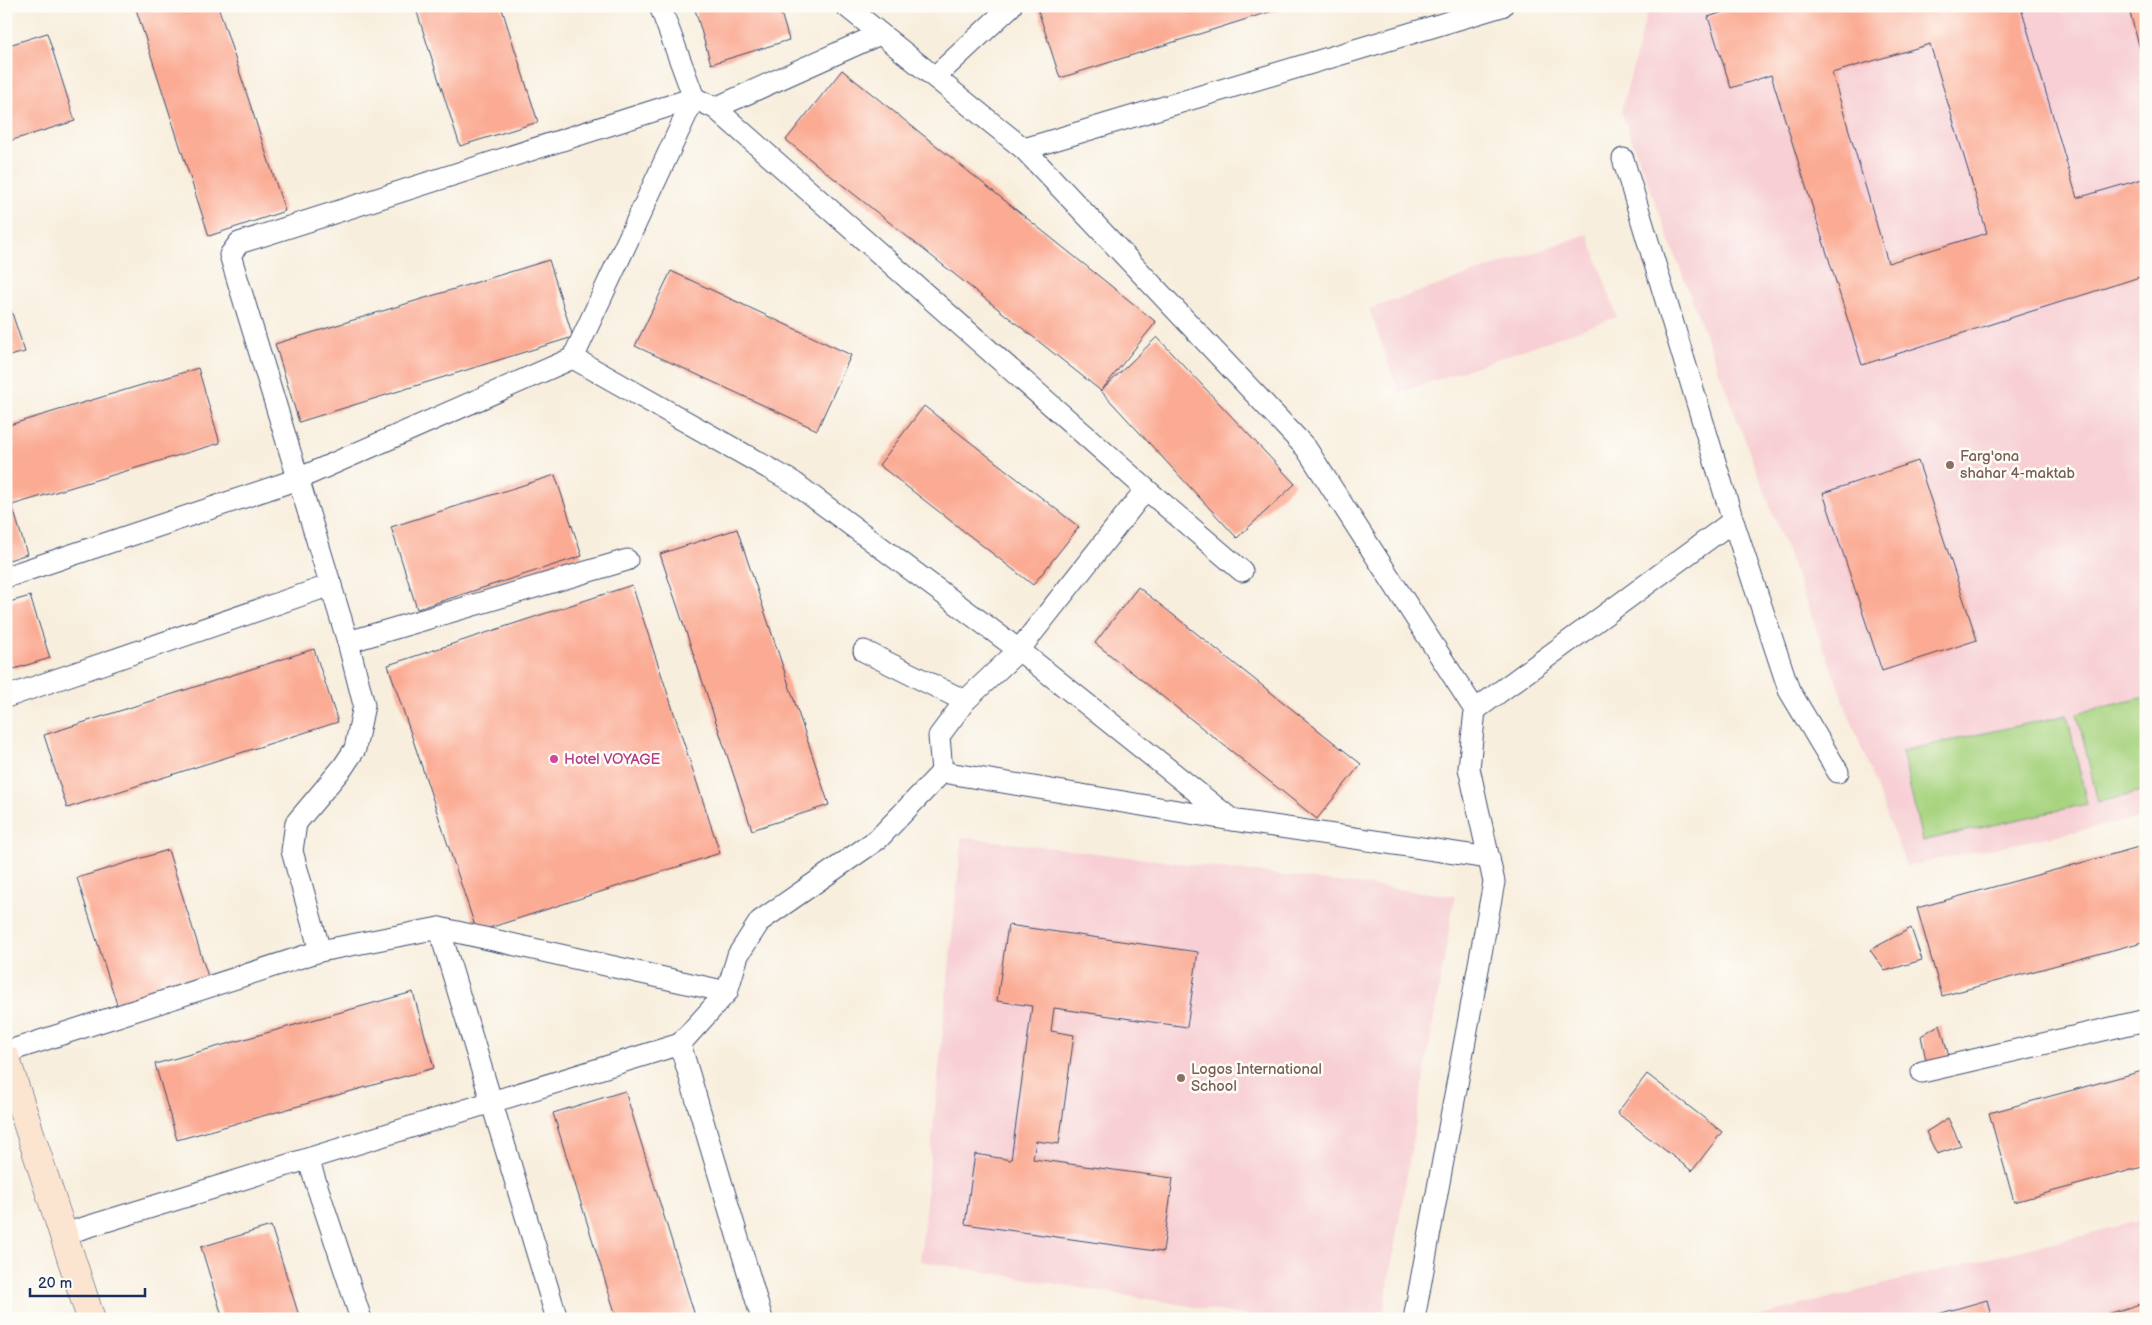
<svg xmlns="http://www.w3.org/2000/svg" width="2152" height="1325" font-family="'Balsamiq Sans',sans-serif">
<rect width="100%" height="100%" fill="#fdfcf7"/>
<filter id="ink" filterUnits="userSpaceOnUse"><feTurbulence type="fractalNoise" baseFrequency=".02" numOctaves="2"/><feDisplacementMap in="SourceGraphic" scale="10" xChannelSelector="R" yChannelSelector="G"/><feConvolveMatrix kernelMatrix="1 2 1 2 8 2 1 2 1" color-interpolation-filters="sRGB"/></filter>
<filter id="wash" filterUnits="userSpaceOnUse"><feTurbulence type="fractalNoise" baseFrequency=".0096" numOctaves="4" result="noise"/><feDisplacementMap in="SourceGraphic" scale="20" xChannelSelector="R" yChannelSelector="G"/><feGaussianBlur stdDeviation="1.12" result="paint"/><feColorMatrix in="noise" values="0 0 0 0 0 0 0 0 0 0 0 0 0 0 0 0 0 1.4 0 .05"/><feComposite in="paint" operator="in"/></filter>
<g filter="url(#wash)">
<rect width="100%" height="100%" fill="#f8eedd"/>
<!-- built -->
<g fill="#f7cfd4">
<polygon points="1649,6 2146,6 2146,817 1906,866 1621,112"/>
<polygon points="1588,234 1617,317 1399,393 1369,309"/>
<polygon points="962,837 1455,896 1382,1319 1266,1319 920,1261"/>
<polygon points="2146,1219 2146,1319 1745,1319"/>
</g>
<!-- green -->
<g fill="#a8d480" stroke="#62826f">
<polygon points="2146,697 2146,791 2098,802 2077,713"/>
<polygon points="2067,715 2087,804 1922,841 1902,751"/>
</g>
<g id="blocks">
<!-- building -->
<g fill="#fbaa93" fill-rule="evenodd">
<polygon points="135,6 218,6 285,211 209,236"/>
<polygon points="415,6 501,6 538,122 460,146"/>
<polygon points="694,6 779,6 789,40 711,64"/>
<polygon points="1288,6 1060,78 1037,7 1038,6"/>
<path d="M1741,6H2026L2021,8L2077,198L2146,178V275L1862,365L1771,75L1731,88L1708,17ZM1930,44L1987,233L1888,263L1832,73Z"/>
<polygon points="2128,6 2146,6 2146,65 2145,66"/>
<polygon points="47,33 75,121 6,142 6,46"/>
<polygon points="842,70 1156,322 1101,391 1157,337 1295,484 1237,538 1101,391 786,140"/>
<polygon points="549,260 573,337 299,422 275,344"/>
<polygon points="671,271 851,355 817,430 635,346"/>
<polygon points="6,295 25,352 6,357"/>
<polygon points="198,368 220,443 12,505 27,554 6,561 6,426"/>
<polygon points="924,406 1079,527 1033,585 879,465"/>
<polygon points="1918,461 1977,640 1882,671 1823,493"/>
<polygon points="555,475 582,556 417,609 391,527"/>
<polygon points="737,529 829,805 752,830 660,554"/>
<polygon points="632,585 720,853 477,932 388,665"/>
<polygon points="1138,587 1361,764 1317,819 1095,643"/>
<polygon points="30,596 50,658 14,669 6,646 6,603"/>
<polygon points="314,649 338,722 67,808 44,735"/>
<polygon points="2146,845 2146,941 1942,996 1917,908"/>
<polygon points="168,850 210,983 119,1011 77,878"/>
<polygon points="1008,925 1198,952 1187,1027 1054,1008 1051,1031 1074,1035 1059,1144 1036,1141 1033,1159 1173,1178 1163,1252 965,1224 975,1154 1011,1160 1032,1006 997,1001"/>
<polygon points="1911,928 1922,960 1885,971 1870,950"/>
<polygon points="413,992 434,1068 177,1140 155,1064"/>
<polygon points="1940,1024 1951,1064 1928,1070 1921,1036"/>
<polygon points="2146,1070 2146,1166 2014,1202 1989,1113"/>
<polygon points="1647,1074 1722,1132 1692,1171 1617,1113"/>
<polygon points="625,1091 696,1319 617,1319 553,1113"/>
<polygon points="1948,1118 1961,1146 1937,1154 1926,1132"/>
<polygon points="271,1226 300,1319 223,1319 201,1247"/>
<polygon points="1987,1300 1992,1319 1925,1319 1924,1318"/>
<polygon points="2146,1302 2146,1319 2106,1319 2105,1315"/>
</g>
</g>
</g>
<g filter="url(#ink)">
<use href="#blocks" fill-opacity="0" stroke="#3c4c71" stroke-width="1"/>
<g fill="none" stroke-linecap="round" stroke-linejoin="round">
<defs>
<g id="service">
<polyline points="846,6 1024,149 1306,448 1475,710 1469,768 1494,882 1414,1319"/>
<polyline points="935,77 1011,6"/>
<polyline points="715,108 1146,489 1242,571"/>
<polyline points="1024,149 1502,6"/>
<polyline points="1623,159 1733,521 1789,690 1838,772"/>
<polyline points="573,358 793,482 1019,650 1232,820"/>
<polyline points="6,577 298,479 573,358 694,98 660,6"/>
<polyline points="348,642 627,560"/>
<polyline points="864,651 965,701"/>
<polyline points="6,697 331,585"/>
<polyline points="1475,710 1733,521"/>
<polyline points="942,772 1232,820 1489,858"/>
<polyline points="439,928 557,1319"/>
<polyline points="320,951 292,851 296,823 343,767 355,749 364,705 348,642 230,255 239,243 694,98 715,108 880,34"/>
<polyline points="680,1044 762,1319"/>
<polyline points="6,1052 320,951 439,928 727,992"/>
<polyline points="1922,1072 2146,1020"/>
<polyline points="308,1159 361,1319"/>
<polyline points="64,1234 680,1044 727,992 738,955 760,921 878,839 942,772 939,736 965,701 1019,650 1146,489"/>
</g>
<polyline id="secondary" points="6,1059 91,1319"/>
</defs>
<!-- service casing -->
<use href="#service" stroke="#3c4c71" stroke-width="23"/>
<!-- secondary casing -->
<use href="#secondary" stroke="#3c4c71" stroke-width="29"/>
<!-- service -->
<use href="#service" stroke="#fff" stroke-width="21"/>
<!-- secondary -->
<use href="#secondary" stroke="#fce5d0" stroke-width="28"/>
</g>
</g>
<!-- markers -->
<g fill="#8d6e63" stroke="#fdfcf7" stroke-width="2">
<circle cx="1950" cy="465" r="5"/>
<circle cx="1181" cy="1078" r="5"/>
</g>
<circle fill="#d1479c" stroke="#fdfcf7" stroke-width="2" cx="554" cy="759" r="5"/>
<g text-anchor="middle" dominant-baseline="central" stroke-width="5" stroke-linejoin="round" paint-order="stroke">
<!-- education labels -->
<g font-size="15" fill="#785e54" stroke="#fdfcf7" text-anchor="start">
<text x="1960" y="456">Farg'ona<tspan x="1960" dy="17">shahar 4-maktab</tspan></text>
<text x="1191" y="1069">Logos International<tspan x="1191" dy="17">School</tspan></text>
</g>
<!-- hotel labels -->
<g font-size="15" fill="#b23c85" stroke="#fdfcf7" text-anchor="start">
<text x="564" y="759">Hotel VOYAGE</text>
</g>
</g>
<!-- margin -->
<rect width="2152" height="1325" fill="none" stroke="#fdfcf7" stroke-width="25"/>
<!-- scale -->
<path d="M30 1288v8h115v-8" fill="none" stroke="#1b2f5e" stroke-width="2.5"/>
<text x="38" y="1288" font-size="15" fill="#1b2f5e" stroke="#fdfcf7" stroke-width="4" paint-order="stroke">20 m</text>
</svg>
